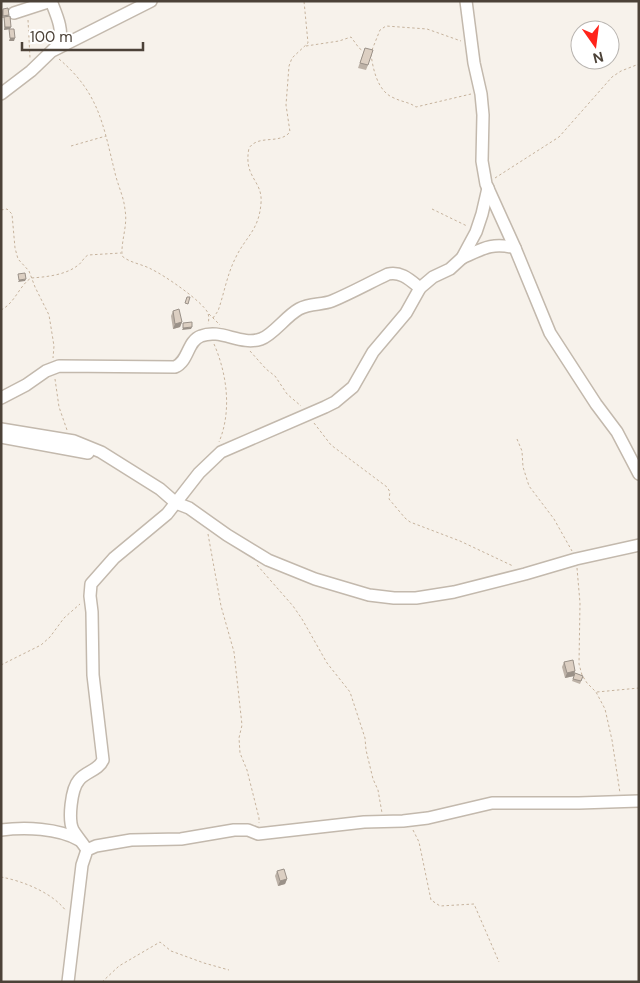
<svg xmlns="http://www.w3.org/2000/svg" width="640" height="983" font-family="'DM Sans',sans-serif">
<rect width="100%" height="100%" fill="#f7f2eb"/>
<g fill="none" stroke-linecap="round" stroke-linejoin="round">
<defs>
<g id="minor">
<polyline points="466,1 474,63 481,94 483,115 482,161 486,184 515,248 550,333 596,404 617,432 639,474"/>
<polyline points="14,13 51,1"/>
<polyline points="54,50 151,1"/>
<path d="M1,94L31,71L59,44C64,30 56,14 51,1"/>
<path d="M462,258C482,249 492,242 515,248"/>
<path d="M1,398L26,385L46,371L59,366L175,367C189,361 187,341 201,336C221,328 240,346 261,339C273,335 286,316 299,309C310,303 322,305 332,301C351,293 369,283 388,274C401,271 410,280 420,288"/>
<polyline points="1,429 74,441 101,452 160,489 176,503 189,508 227,535 268,560 315,579 369,595 394,598 416,598 454,592 525,574 576,559 639,545"/>
<polyline points="1,437 88,453"/>
<path d="M1,830C25,827 58,828 79,840"/>
<path d="M87,850C83,843 77,837 73,830C68,820 71,789 79,780C86,771 98,771 103,760L93,675L92,612L90,596L91,584L114,558L167,514L199,473L221,452L325,407L335,402L353,387L373,352L406,313L420,288L433,277L450,269L462,258L476,232L482,214L488,188"/>
<polyline points="68,982 82,865 87,850 96,846 131,840 181,839 234,830 248,830 258,834 364,822 403,821 428,818 492,803 579,803 639,801"/>
</g>
</defs>
<!-- minor casing -->
<use href="#minor" stroke="#c3b9ad" stroke-width="14"/>
<!-- path -->
<g stroke="#c6b39d" stroke-width="1" stroke-dasharray="2.5 2.5" stroke-linecap="butt">
<polyline points="28,20 30,58"/>
<polyline points="306,46 339,41 351,37 359,48 363,51"/>
<polyline points="372,50 380,30 386,26 427,29 461,41"/>
<path d="M371,54C373,70 378,92 394,98C402,102 409,102 416,107L471,94"/>
<path d="M59,59C99,93 103,124 115,173C118,186 124,197 125,210C128,225 121,240 122,256C130,263 142,264 151,269C164,275 202,301 208,313C209,317 209,320 208,324"/>
<polyline points="71,146 106,136"/>
<polyline points="495,178 559,137 612,77 621,71 639,64"/>
<polyline points="432,209 467,226"/>
<polyline points="1,210 7,209 12,214 15,248 18,259 29,271 35,287 49,315 54,346 53,358"/>
<path d="M1,310C15,303 19,286 31,278C46,277 65,275 77,266C82,263 83,258 88,255L121,253"/>
<polyline points="209,314 220,325"/>
<path d="M213,318L218,311C224,294 227,275 235,259C245,237 259,231 261,203C263,180 243,178 249,148C259,134 279,145 290,132L286,105L289,66L292,58L308,43L304,1"/>
<path d="M214,344C227,374 232,411 219,442"/>
<polyline points="250,351 266,369 275,376 287,394 301,406"/>
<polyline points="55,379 59,407 67,430"/>
<polyline points="314,423 331,445 387,487 390,492 389,499 405,518 410,522 460,541 513,566"/>
<polyline points="517,439 522,451 523,467 529,486 554,519 572,551"/>
<polyline points="208,534 221,606 234,652 242,725 239,738 240,753 247,770 259,818 259,823"/>
<polyline points="257,565 293,606 302,619 327,663 350,692 365,738 366,750 373,779 378,790 382,813"/>
<polyline points="577,568 580,603 579,664 582,675 587,683 596,692 605,709 612,740 620,793"/>
<polyline points="1,665 41,645 50,637 64,618 80,604"/>
<polyline points="597,692 639,688"/>
<polyline points="413,830 419,842 431,900 440,906 474,904 499,962"/>
<path d="M1,877C23,881 53,893 66,911"/>
<polyline points="102,982 119,966 160,942 171,951 204,963 229,970"/>
</g>
<!-- minor -->
<use href="#minor" stroke="#fff" stroke-width="11"/>
</g>
<!-- wall -->
<g fill="#bdb2a7">
<polygon points="3,9 9,15 8,16 10,29 4,30 4,18 2,18 2,11"/>
<polygon points="365,48 368,65 366,70 358,68"/>
<polygon points="173,311 182,322 180,327 173,329 171,316"/>
<polygon points="564,662 575,671 574,676 565,678 562,667"/>
<polygon points="575,673 583,676 580,684 572,681"/>
<polygon points="277,871 287,879 285,884 278,886 275,876"/>
</g>
<!-- shaded-wall -->
<g fill="#9a9188">
<polygon points="5,27 11,27 10,29 4,30"/>
<polygon points="10,38 15,38 14,41 9,41"/>
<polygon points="26,279 25,281 18,282 19,280"/>
<polygon points="182,322 180,327 173,329 175,324"/>
<polygon points="192,327 191,329 182,330 183,328"/>
<polygon points="575,671 574,676 565,678 567,673"/>
<polygon points="287,879 285,884 278,886 280,881"/>
</g>
<!-- building -->
<g fill="#dccfc2" stroke="#9a9188">
<polygon points="8,8 9,15 3,16 3,9"/>
<polygon points="10,16 11,27 5,27 4,17"/>
<polygon points="9,29 14,29 15,38 10,38"/>
<polygon points="365,48 373,50 368,65 360,63"/>
<polygon points="25,273 26,279 19,280 18,274"/>
<polygon points="187,297 190,297 188,304 185,303"/>
<polygon points="179,309 182,322 175,324 173,311"/>
<polygon points="192,322 192,327 183,328 183,323"/>
<polygon points="573,660 575,671 567,673 564,662"/>
<polygon points="575,673 583,676 581,681 573,679"/>
<polygon points="284,869 287,879 280,881 277,871"/>
</g>
<!-- border -->
<rect width="640" height="983" fill="none" stroke="#4c4238" stroke-width="5"/>
<!-- north arrow -->
<g transform="translate(595 45) rotate(166)"><circle r="24" fill="#ffffff" stroke="#b7b3af"/>
<path d="M0-4L9 19L0 12L-9 19Z" fill="#ff231a"/>
<text y="-8" font-size="14" font-weight="bold" text-anchor="middle" fill="#4c4238">N</text>
</g>
<!-- scale -->
<path d="M22 42v8h121v-8" fill="none" stroke="#4c4238" stroke-width="2.5"/>
<text x="30" y="42" font-size="15" fill="#4c4238" stroke="#ffffff" stroke-width="4" paint-order="stroke">100 m</text>
</svg>
